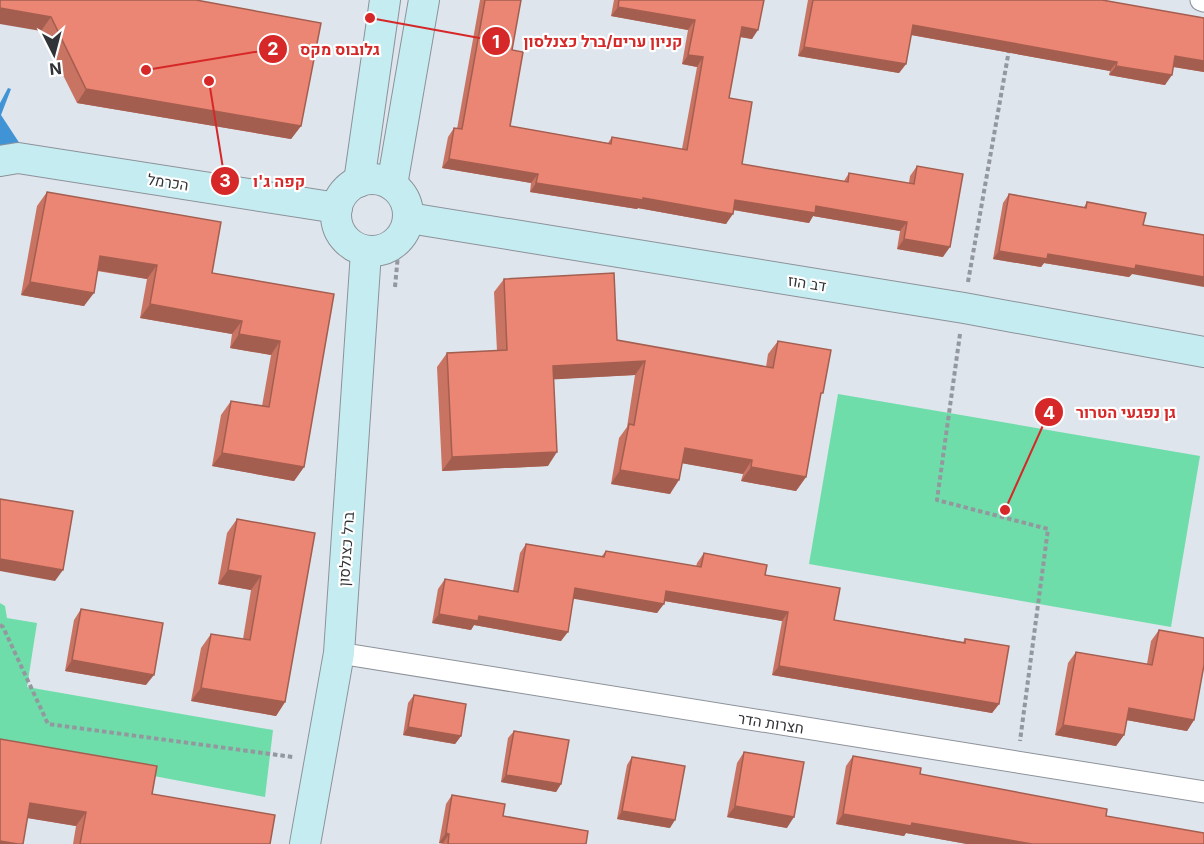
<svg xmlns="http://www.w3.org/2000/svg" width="1204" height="844" font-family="Inter,Heebo,sans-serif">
<rect width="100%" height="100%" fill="#dfe5ed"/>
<!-- green -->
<g fill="#6fddaa">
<polygon points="838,394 1200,456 1171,627 809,564"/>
<polygon points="0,603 5,606 7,618 37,623 27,687 273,730 265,797 0,747"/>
</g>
<!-- water -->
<polygon fill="#4094d5" points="8,88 11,89 1,115 22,147 0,145 0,103"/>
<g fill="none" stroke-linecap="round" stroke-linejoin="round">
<defs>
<g id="street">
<polyline points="1201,0 1204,1"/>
<polyline points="339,653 1204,792"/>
</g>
<g id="secondary">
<polyline points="0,161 18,158 337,208"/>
<circle cx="372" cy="215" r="36"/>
<polyline points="359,182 385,0"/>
<polyline points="392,185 424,0"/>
<polyline points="409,218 964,308 1204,352"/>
<polyline points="305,844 339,653 366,252"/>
</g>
</defs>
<!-- street casing -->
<use href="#street" stroke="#8d929a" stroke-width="23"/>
<!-- secondary casing -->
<use href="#secondary" stroke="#8d929a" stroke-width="32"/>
<!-- path -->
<g stroke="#93989e" stroke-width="4" stroke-dasharray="4.5 3" stroke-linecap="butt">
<polyline points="968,282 1009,50"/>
<polyline points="395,287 399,244"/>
<polyline points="960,334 937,500 1048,529 1020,741"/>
<polyline points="0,625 3,627 48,724 293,757"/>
</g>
<!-- street -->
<use href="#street" stroke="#fff" stroke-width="21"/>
<!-- secondary -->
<use href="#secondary" stroke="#c5ecf1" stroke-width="30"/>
</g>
<!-- wall -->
<g fill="#c97363">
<polygon points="0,0 196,0 301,126 291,139 77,103 41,31"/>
<polygon points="480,0 521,0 512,50 510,126 608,143 612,137 682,149 697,67 682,64 688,30 611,16 614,0 764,0 752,39 740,37 729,98 742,164 844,181 849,173 909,183 910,176 917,166 943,257 897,249 900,231 813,216 809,223 733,210 726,224 638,208 637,209 530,192 531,183 442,168 448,137 454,128 457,129"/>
<polygon points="808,0 1102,0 1204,18 1204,72 1173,67 1165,85 1109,75 1110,71 911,35 906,64 899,73 798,56"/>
<polygon points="47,192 212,273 334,294 304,467 294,481 212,466 221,415 231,401 262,406 271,355 230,348 232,334 140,318 147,279 97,271 84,306 21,295 37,206"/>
<polygon points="1009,194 1084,207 1087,202 1132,274 1129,277 1044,263 1041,267 993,259 1003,203"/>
<polygon points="504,279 617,340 766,367 768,354 778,341 820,398 806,477 796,491 741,481 743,474 682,463 670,494 611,484 619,438 627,427 635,375 554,379 548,466 442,471 437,367 447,353 497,351 494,292"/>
<polygon points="237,519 315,533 285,702 276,716 191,701 201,648 211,634 243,639 251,590 218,584 227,533"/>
<polygon points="526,544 601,557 606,551 696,567 697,563 704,553 765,575 834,620 963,642 965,639 999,704 992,713 772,675 782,621 664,601 657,613 573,598 561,641 474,625 471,630 432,623 438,589 445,579 513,591 520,553"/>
<polygon points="81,609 146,685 65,671 74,620"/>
<polygon points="1159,630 1194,720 1187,731 1126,720 1124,735 1116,746 1055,735 1068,663 1076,652 1147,664 1151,641"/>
<polygon points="414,695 461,736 455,744 403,735 408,703"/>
<polygon points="514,731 561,784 556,792 501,782 508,738"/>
<polygon points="0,739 152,794 270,844 73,844 76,826 28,818"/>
<polygon points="744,752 787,828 727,817 737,763"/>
<polygon points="853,756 920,774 1106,816 1204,844 967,844 906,833 904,836 836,824 846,766"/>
<polygon points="632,757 670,828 617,819 627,765"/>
<polygon points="452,795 503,816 586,844 443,844 439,843 446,804"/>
</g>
<!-- shaded-wall -->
<g fill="#a45e50">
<polygon points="618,7 695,20 688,30 611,16"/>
<polygon points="0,8 51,17 41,31 0,24"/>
<polygon points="913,25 1117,62 1110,71 906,34"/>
<polygon points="742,27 758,30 752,39 735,36"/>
<polygon points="804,47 906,64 899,73 798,56"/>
<polygon points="688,55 703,57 697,67 682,64"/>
<polygon points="1175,56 1204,61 1204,72 1168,66"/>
<polygon points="1116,66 1172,75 1165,85 1109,75"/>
<polygon points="86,89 301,126 291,139 77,103"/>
<polygon points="449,159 538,174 531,183 442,168"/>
<polygon points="536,183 643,198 733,214 726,224 638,208 637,209 530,192"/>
<polygon points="735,200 816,206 907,222 900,231 813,216 809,223 729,209"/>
<polygon points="904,239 950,247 943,257 897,249"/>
<polygon points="999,251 1048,254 1136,265 1204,277 1204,287 1132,274 1129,277 1044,263 1041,267 993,259"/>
<polygon points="100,256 157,265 147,279 90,269"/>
<polygon points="30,282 94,293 84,306 21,295"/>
<polygon points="150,304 242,321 232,334 140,318"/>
<polygon points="239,334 280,341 271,355 230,348"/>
<polygon points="645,361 635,375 543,380 553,366"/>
<polygon points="685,448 752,460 743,474 675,462"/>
<polygon points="557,452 548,466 442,471 452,457"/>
<polygon points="222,453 304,467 294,481 212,466"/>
<polygon points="751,467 806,477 796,491 741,481"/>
<polygon points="620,470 679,480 670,494 611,484"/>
<polygon points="0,559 63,570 55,581 0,571"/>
<polygon points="228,570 261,576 251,590 218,584"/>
<polygon points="575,588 664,604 657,613 569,598"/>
<polygon points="666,591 788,612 782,621 659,600"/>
<polygon points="439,614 479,616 568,632 561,641 474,625 471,630 432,623"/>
<polygon points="72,660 154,675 146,685 65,671"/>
<polygon points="779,666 999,704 992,713 772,675"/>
<polygon points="201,688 285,702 276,716 191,701"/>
<polygon points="1129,708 1194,720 1187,731 1121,719"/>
<polygon points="1063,725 1124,735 1116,746 1055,735"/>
<polygon points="408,727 461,736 455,744 403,735"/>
<polygon points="506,775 561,784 556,792 501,782"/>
<polygon points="30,803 86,812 76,826 21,817"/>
<polygon points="735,806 794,817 787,828 727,817"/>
<polygon points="622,811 675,820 670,828 617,819"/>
<polygon points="843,814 912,823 1032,844 967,844 906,833 904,836 836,824"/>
<polygon points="446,833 449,834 443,843 439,843"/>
<polygon points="0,841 18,844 0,844"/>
</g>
<!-- building -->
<g fill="#ea8673" stroke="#a45e50" stroke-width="1.5">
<polygon points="0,0 196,0 321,23 301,126 86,89 51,17 0,8"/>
<polygon points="485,0 521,0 512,50 523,52 510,126 611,144 612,137 687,150 703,57 688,55 695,20 618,7 619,0 764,0 758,30 742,27 729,98 752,102 742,164 848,182 849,173 914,184 917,166 963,174 950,247 904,239 907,222 816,206 815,213 735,200 733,214 643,198 643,200 536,183 538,174 449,159 454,128 462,129"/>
<polygon points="813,0 1102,0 1204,18 1204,61 1175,56 1172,75 1116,66 1117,62 913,25 906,64 804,47"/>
<polygon points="47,192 221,222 212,273 334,294 304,467 222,453 231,401 269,407 280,341 239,334 242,321 150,304 157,265 100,256 94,293 30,282"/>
<polygon points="1009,194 1086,208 1087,202 1146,213 1143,225 1204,235 1204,277 1136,265 1135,269 1048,254 1047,259 999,251"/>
<polygon points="614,273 617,340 773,368 778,341 831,350 823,393 821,393 806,477 751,467 752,460 685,448 679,480 620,470 629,424 634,425 645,361 553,366 557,452 452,457 447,353 507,350 504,279"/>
<polygon points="0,499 73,511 63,570 0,559"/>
<polygon points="237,519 315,533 285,702 201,688 211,634 250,640 261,576 228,570"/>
<polygon points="526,544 604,557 606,551 701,567 704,553 767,565 765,575 840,588 834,620 965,643 965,639 1009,646 999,704 779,666 788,612 666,591 664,604 575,588 568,632 479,616 478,621 439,614 445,579 518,592"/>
<polygon points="81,609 163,623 154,675 72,660"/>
<polygon points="1159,630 1204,638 1204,665 1194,720 1129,708 1124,735 1063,725 1076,652 1152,665"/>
<polygon points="414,695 466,704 461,736 408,727"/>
<polygon points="514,731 569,740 561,784 506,775"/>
<polygon points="0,739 157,766 152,794 275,815 270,844 80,844 86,812 30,803 23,844 18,844 0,841"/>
<polygon points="744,752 804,762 794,817 735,806"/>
<polygon points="853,756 921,768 920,774 1107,809 1106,816 1204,833 1204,844 1032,844 912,823 911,826 843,814"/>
<polygon points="632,757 685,766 675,820 622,811"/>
<polygon points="452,795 505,804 503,816 588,831 586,844 448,844 449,834 446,833"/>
</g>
<g text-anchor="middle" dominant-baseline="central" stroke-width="4.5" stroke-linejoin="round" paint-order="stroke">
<!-- street labels -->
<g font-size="15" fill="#313336" stroke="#fff">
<text transform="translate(168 182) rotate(9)">הכרמל</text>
<text transform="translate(807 283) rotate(9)">דב הוז</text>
<text transform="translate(346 549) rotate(-86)">ברל כצנלסון</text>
<text transform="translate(771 723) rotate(9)">חצרות הדר</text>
</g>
</g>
<!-- callouts -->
<path fill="none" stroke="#d62828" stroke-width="2" d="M370 18L496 41M146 70L273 49M209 81L225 181M1005 510L1049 412"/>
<g fill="#d62828" stroke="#fff" stroke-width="2">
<circle cx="370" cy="18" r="6"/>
<circle cx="146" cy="70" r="6"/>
<circle cx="209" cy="81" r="6"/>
<circle cx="1005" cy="510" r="6"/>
<circle cx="496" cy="41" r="15"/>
<circle cx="273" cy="49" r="15"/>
<circle cx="225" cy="181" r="15"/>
<circle cx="1049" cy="412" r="15"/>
</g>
<g font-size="18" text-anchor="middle" font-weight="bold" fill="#fff">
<text x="496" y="48">1</text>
<text x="273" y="55">2</text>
<text x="225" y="187">3</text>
<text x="1049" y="419">4</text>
</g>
<g font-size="16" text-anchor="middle" font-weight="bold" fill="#d62828" stroke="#fff" stroke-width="4.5" stroke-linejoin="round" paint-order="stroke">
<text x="603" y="47">קניון ערים/ברל כצנלסון</text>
<text x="340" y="55">גלובוס מקס</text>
<text x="279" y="187">קפה ג'ו</text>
<text x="1126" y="418">גן נפגעי הטרור</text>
</g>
<!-- north arrow -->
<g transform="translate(54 54) rotate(174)" stroke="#ffffff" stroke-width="4.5" paint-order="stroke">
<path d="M0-4.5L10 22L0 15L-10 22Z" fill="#313336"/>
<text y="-9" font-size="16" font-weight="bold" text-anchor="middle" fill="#313336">N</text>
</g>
</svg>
